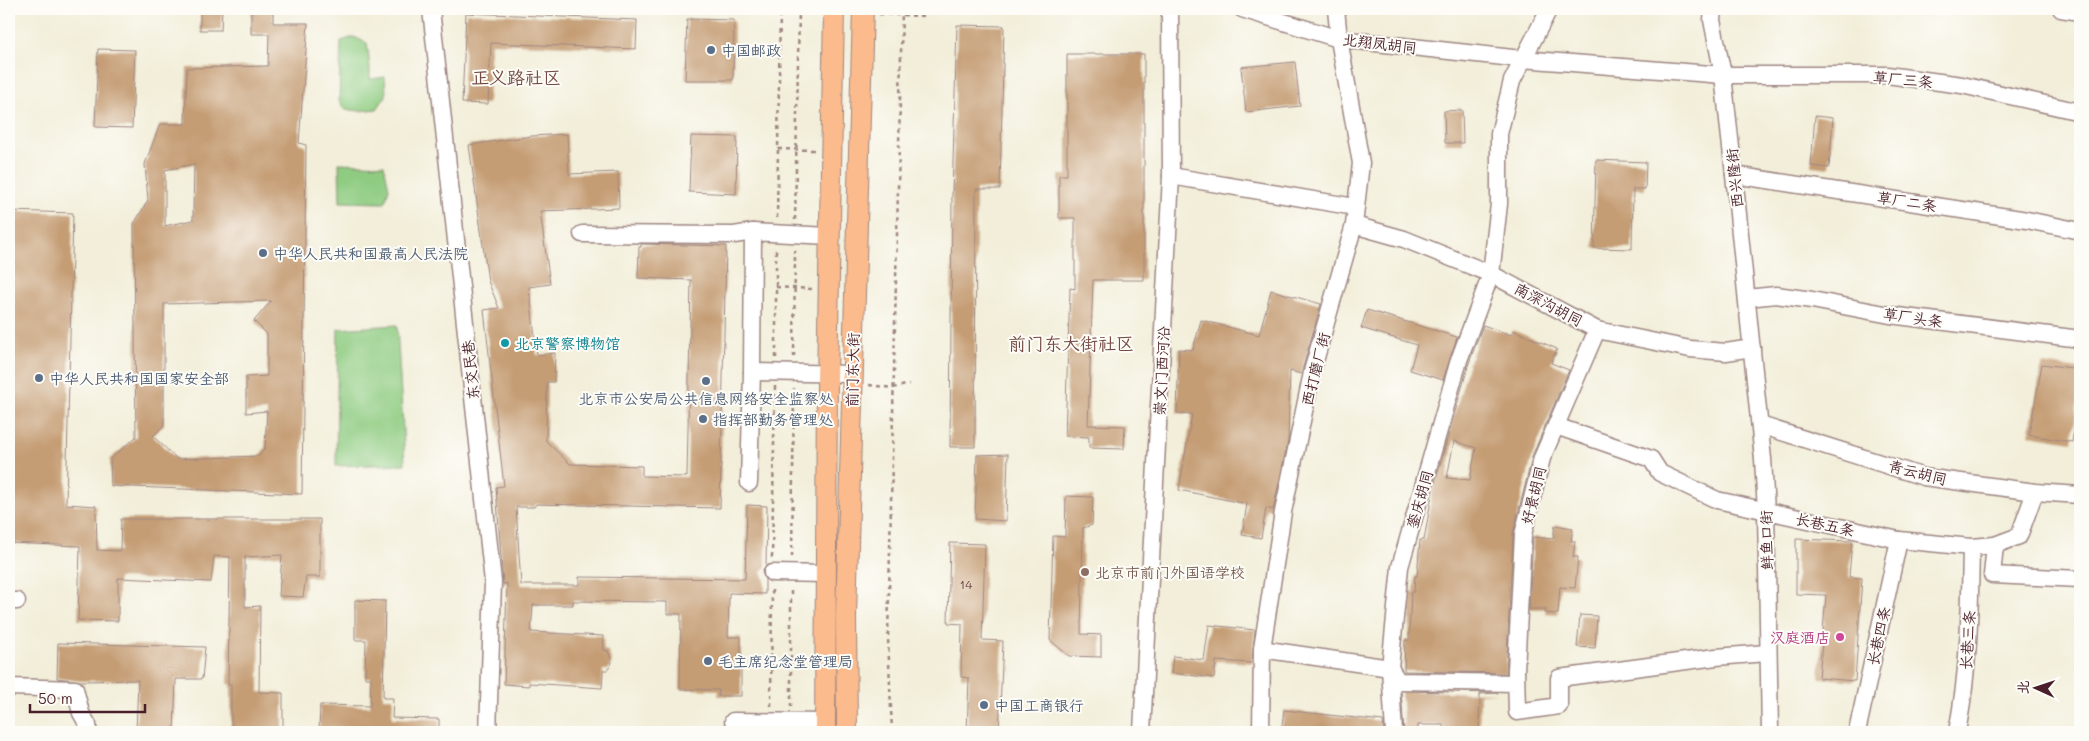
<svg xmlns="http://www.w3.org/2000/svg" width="2089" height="741" font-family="Mali,'LXGW WenKai TC',sans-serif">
<rect width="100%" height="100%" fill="#fdfcf7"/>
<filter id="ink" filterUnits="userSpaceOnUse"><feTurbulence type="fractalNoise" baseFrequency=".02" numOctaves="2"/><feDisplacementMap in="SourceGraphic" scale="10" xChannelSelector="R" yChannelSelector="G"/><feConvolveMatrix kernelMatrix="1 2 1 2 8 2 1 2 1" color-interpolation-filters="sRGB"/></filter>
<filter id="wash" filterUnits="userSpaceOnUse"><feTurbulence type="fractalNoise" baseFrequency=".0096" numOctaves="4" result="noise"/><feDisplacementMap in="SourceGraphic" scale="20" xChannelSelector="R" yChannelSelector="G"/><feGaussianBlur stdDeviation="1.12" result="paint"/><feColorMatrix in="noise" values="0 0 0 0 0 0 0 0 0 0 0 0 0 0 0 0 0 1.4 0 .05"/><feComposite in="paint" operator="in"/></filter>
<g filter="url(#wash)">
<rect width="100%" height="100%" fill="#f2eed9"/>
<!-- green -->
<g fill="#8fcc82" stroke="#6c7656">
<polygon points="354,37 367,43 370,67 370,79 385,77 386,96 377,109 359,111 344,109 339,100 341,41"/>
<polygon points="339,163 384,165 389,188 385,203 340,202"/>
<polygon points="397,325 405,464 336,466 338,329"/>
</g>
<g id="blocks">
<!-- building -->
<g fill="#c59d75" fill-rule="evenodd">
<polygon points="200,9 222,9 221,30 200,30"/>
<path d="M251,9H273V23H308L299,143L306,145L302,494L111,486L110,459L136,437L134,224L148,200L145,164L160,124H185L187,68L268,66L269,34H251ZM194,164L193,220L165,226V170ZM271,301L254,321L267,334V376L246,377V413L267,411L265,448L259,456L177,459L153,436L164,425V304Z"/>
<polygon points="466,13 637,20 636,49 491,43 488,104 462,103"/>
<polygon points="687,19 734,20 733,80 685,80"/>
<polygon points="957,25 1004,26 1000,189 976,189 975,447 950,447 952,196"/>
<polygon points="98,49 135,50 132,128 95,127"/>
<polygon points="1067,54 1144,54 1144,280 1093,280 1088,425 1125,426 1124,449 1089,448 1089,437 1065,436 1070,288 1075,289 1075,218 1059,218 1059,175 1067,175"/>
<polygon points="1295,62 1300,106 1246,112 1241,67"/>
<polygon points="1462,110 1463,143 1445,143 1444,111"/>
<polygon points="1815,116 1833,118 1829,168 1811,166"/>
<polygon points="567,134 569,174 618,172 619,208 540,211 550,284 529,287 537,355 555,353 554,382 547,382 546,441 570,464 642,466 642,476 687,477 691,280 638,278 639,247 641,247 641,244 726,246 720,508 536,504 534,507 516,507 521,585 579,585 579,577 745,579 747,505 767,506 766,566 762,572 765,580 765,594 729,593 728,637 741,637 741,696 718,696 719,690 680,689 681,614 667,614 667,602 573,601 573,605 533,605 531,632 603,636 604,650 608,651 612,662 608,670 603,670 602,688 529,683 529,686 504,684 507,583 503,584 496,487 504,486 484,310 499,308 488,281 469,145 532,136"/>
<polygon points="691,136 737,137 736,194 689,192"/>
<polygon points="1596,160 1646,162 1645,189 1633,189 1632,249 1594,248"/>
<polygon points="9,211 73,213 66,504 96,506 97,550 120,551 121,519 320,519 320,577 306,577 303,597 279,596 282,555 245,557 245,607 260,606 259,692 283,693 283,732 231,732 231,684 228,685 230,557 214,556 211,582 118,578 118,621 78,620 80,546 9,543"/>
<polygon points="1271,290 1321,304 1301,374 1290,371 1288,441 1273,510 1266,508 1261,538 1242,535 1247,504 1179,490 1192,414 1177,413 1179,349 1193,350 1201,320 1259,335"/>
<polygon points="1367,310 1457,337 1443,380 1410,370 1417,345 1361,328"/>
<path d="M1483,325L1511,335L1513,330L1557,349L1551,363L1569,370L1533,454L1513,533L1506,673L1404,671L1405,640H1409L1411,592H1414L1415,576H1417L1420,540H1424L1433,489L1469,363ZM1454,441L1476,448L1470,480L1447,478Z"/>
<polygon points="2042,364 2080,369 2080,388 2072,442 2029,435"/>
<polygon points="1008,454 1006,521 975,519 977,455"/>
<polygon points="1066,496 1093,497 1092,525 1083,528 1081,634 1101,635 1101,657 1069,656 1050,640 1053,536 1065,537"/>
<polygon points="1555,525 1573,528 1571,541 1575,541 1573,557 1578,557 1575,588 1560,587 1558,614 1545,613 1546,609 1529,609 1533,537 1553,539"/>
<polygon points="1796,539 1852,541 1849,577 1862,578 1855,681 1819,678 1826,595 1796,594"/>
<polygon points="950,543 985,544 982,640 1003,641 999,732 967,732 969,678 961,677 962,624 948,623"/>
<polygon points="355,600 385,601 383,698 393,698 392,718 439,719 439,732 319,732 320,705 370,706 371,678 365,678 366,640 355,640"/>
<polygon points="1580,615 1597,616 1595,648 1577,647"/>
<polygon points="1209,625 1255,630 1252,663 1216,661 1214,678 1171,673 1173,656 1204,660"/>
<polygon points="58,643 205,647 202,679 176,679 174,732 136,732 138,680 80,681 57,678"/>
<polygon points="1401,691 1498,693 1480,694 1479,732 1444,732 1443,725 1418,725 1418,732 1404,732"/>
<polygon points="1284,710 1383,721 1384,732 1281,732"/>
</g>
</g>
</g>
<g filter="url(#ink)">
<use href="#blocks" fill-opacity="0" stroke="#9e8682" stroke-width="1"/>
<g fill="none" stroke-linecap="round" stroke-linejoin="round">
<defs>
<g id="minor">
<polyline points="431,9 493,582 488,732"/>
<polyline points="1242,9 1339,39 1522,59 1723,75 1887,75 1962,85 2080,112"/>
<polyline points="1713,9 1712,20 1723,75 1734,175 1763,459 1766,511 1770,732"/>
<polyline points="2061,9 2080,12"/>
<polyline points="1734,175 2027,220 2080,231"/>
<polyline points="1171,176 1355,207"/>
<polyline points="1354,225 1404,239 1491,274 1597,330 1690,349 1726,352 1752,348"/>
<polyline points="582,234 734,235 753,232"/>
<polyline points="1747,298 1776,295 1812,300 1890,315 2080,339"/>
<polyline points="752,372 852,374"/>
<polyline points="1760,425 1924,477 2035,492 2080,495"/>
<polyline points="1556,426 1651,459 1660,473 1717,500 1899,540 1971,547 1995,545 2019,536 2035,492"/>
<polyline points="749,483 752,372 753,232 829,236"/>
<polyline points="1995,545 1992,575 2080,579"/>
<polyline points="772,573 826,574"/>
<polyline points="9,601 17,601"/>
<polyline points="1262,649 1390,668 1398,681 1516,683 1516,670 1517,712 1559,706 1559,678 1716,657 1767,653"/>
<polyline points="1516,670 1523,535 1542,458 1597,330"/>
<polyline points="9,687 75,689 81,713 88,725 88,732"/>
<polyline points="733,721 825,722"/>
<polyline points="1142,732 1171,176 1170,9"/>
<polyline points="1261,732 1262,649 1283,512 1313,368 1354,225 1361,163 1339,39 1336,9"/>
<polyline points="1394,732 1390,668 1400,567 1459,360 1491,274 1499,204 1499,134 1512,81 1549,9"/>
<polyline points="1857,732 1899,540"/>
<path d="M1957,732C1969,672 1970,609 1971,547"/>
</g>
<g id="major">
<polyline points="825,732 827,382 834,9"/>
<polyline points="847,732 846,617 863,9"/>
</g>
</defs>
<!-- minor casing -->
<use href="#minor" stroke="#9e8682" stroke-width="19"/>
<!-- major casing -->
<use href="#major" stroke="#9e8682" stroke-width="22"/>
<!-- path -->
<g stroke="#9e8682" stroke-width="2.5" stroke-dasharray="4 4" stroke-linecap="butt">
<polyline points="780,12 818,13"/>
<polyline points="879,14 923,16"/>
<polyline points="778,149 814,150"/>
<polyline points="777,218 780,9"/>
<polyline points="795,220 799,9"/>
<polyline points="776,287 812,289"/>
<polyline points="794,357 795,250"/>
<polyline points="776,358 776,249"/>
<polyline points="869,385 893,388 910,384"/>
<polyline points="792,557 794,388"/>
<polyline points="772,558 775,386"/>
<polyline points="771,706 772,589"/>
<polyline points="791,707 791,588"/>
<polyline points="892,732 888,639 902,9"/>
</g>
<!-- minor -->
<use href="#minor" stroke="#fff" stroke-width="16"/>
<!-- major -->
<use href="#major" stroke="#fbbb8c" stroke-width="20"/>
</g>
</g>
<!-- markers -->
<g fill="#5c6f8a" stroke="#fdfcf7" stroke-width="2">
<circle cx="711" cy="50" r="5"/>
<circle cx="263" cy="253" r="5"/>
<circle cx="39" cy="378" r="5"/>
<circle cx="706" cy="381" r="5"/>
<circle cx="703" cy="419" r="5"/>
<circle cx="708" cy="661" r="5"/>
<circle cx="984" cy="705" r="5"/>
</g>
<circle fill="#0f9aa8" stroke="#fdfcf7" stroke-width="2" cx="505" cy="343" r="5"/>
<circle fill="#8d6e63" stroke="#fdfcf7" stroke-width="2" cx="1085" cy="572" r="5"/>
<circle fill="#d1479c" stroke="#fdfcf7" stroke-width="2" cx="1840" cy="637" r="5"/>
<g text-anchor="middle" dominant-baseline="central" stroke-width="4" stroke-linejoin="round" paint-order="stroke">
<!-- number labels -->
<g font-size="12" fill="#693e3e">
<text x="966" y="584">14</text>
</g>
<!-- street labels -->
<g font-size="15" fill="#4a1f2b" stroke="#fdfcf7">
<text transform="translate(1380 43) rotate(7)">北翔凤胡同</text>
<text transform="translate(1903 79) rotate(5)">草厂三条</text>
<text transform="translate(1734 178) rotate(-96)">西兴隆街</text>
<text transform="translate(1907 201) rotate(9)">草厂二条</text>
<text transform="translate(1549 304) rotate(28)">南深沟胡同</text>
<text transform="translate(1913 317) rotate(8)">草厂头条</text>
<text transform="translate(1315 369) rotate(-76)">西打磨厂街</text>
<text transform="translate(470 370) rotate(-96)">东交民巷</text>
<text transform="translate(852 370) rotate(-89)">前门东大街</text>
<text transform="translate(1161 371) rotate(-87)">崇文门西河沿</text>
<text transform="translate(1918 472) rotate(14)">青云胡同</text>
<text transform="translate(1533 495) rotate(-76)">好景胡同</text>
<text transform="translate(1419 499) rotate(-74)">銮庆胡同</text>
<text transform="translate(1825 524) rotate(12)">长巷五条</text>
<text transform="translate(1766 540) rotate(-91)">鲜鱼口街</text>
<text transform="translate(1878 636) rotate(-78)">长巷四条</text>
<text transform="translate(1967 640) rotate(-86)">长巷三条</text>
</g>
<!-- service labels -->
<g font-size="15" fill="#4e5e75" stroke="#fdfcf7" text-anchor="start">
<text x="721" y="50">中国邮政</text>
<text x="273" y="253">中华人民共和国最高人民法院</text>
<text x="49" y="378">中华人民共和国国家安全部</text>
<text x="706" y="398" text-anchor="middle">北京市公安局公共信息网络安全监察处</text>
<text x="713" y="419">指挥部勤务管理处</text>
<text x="718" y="661">毛主席纪念堂管理局</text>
<text x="994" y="705">中国工商银行</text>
</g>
<!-- culture labels -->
<g font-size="15" fill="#0d838f" stroke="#fdfcf7" text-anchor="start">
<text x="515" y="343">北京警察博物馆</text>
</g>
<!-- education labels -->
<g font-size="15" fill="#785e54" stroke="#fdfcf7" text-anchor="start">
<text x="1095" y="572">北京市前门外国语学校</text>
</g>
<!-- hotel labels -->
<g font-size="15" fill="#b23c85" stroke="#fdfcf7" text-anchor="end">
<text x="1830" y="637">汉庭酒店</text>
</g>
<!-- quarter labels -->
<g font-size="18" fill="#754b45" stroke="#fdfcf7">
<text x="516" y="77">正义路社区</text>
<text x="1071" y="343">前门东大街社区</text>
</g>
</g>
<!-- margin -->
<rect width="2089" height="741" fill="none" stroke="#fdfcf7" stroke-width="30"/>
<!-- north arrow -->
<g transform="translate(2036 688) rotate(273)" stroke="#fdfcf7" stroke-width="4" paint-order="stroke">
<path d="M0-4L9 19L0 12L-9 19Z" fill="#4a1f2b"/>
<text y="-8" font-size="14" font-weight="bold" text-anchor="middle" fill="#4a1f2b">北</text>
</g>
<!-- scale -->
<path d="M30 704v8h115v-8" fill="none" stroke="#4a1f2b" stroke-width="2.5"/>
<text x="38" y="704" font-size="15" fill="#4a1f2b" stroke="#fdfcf7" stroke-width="4" paint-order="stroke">50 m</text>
</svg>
